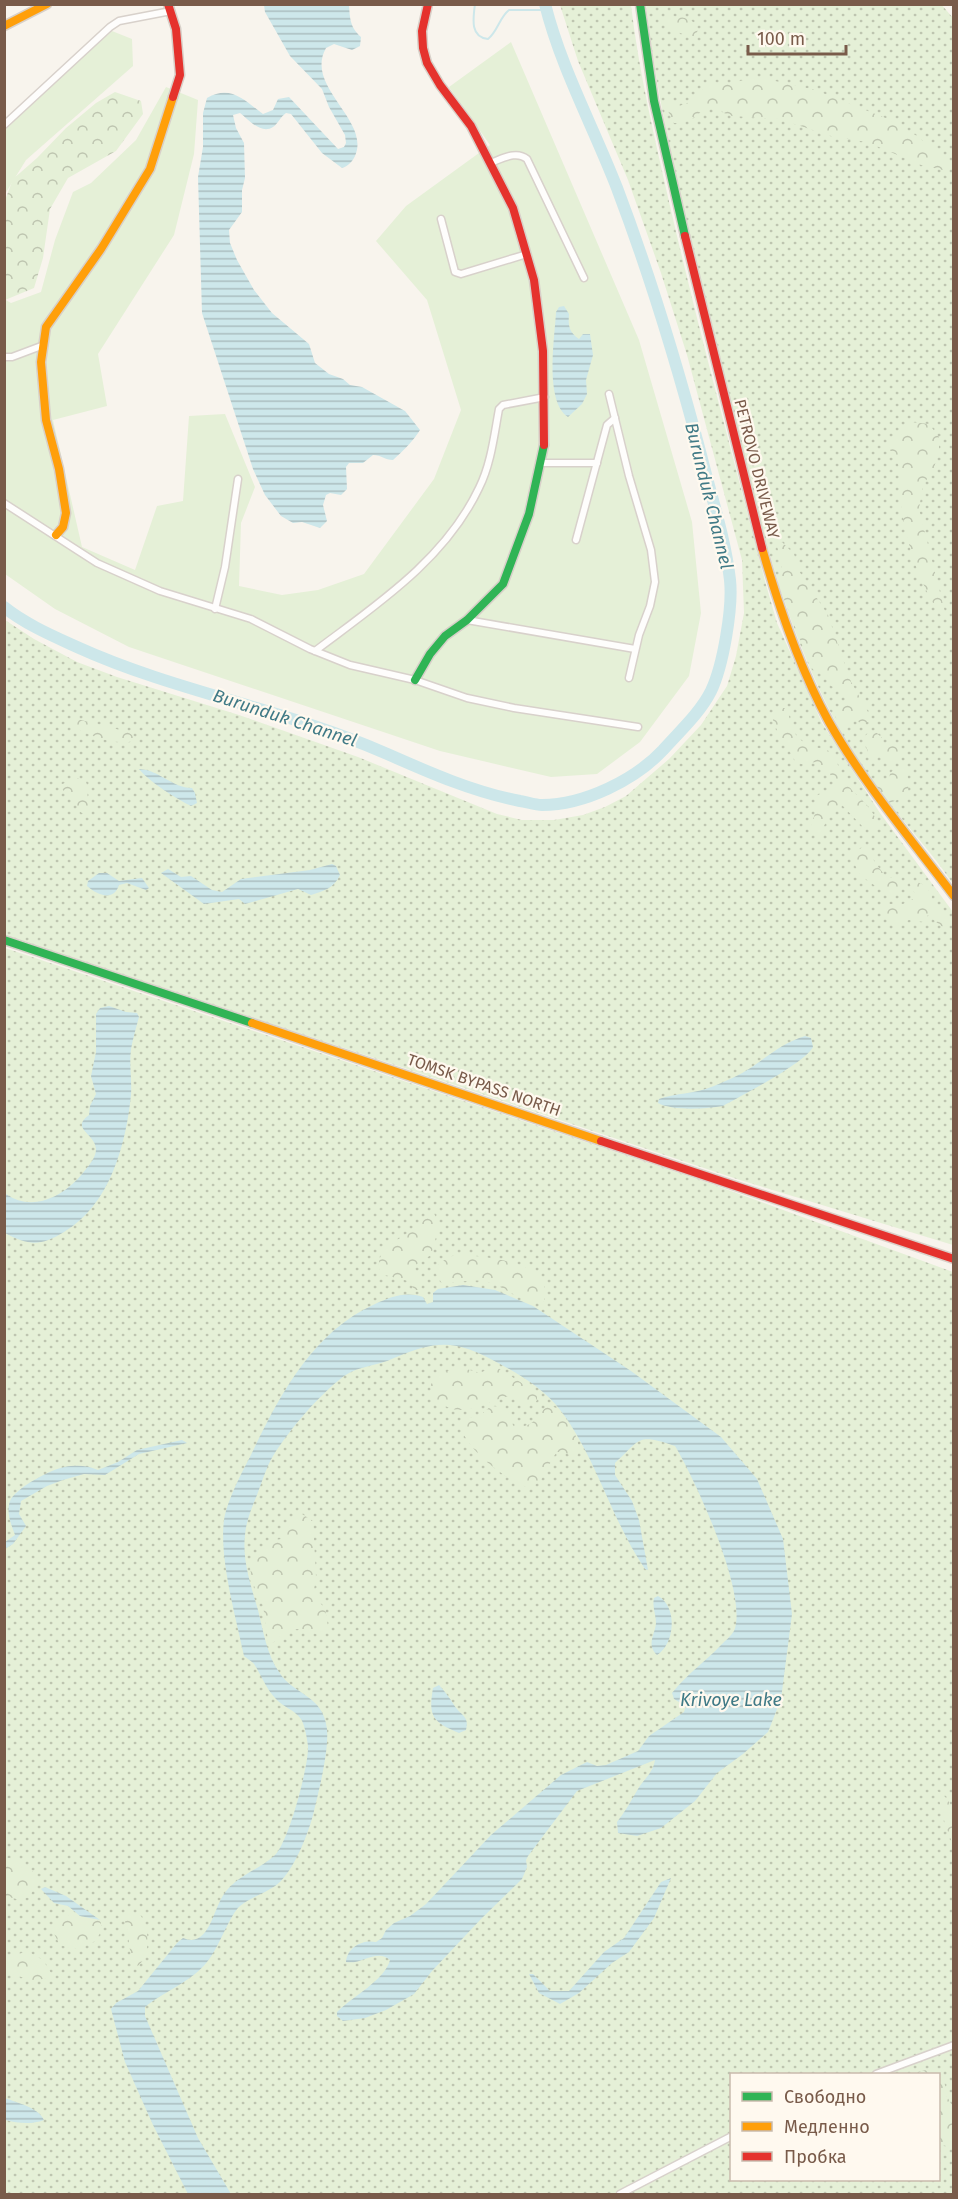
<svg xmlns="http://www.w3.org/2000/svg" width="958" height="2199" font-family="'Fira Sans',sans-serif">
<defs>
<pattern id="grass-dots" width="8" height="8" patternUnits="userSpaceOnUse" patternTransform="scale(1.5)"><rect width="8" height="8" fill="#e5f0d7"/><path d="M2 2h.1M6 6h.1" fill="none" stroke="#bec5b0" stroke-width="1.8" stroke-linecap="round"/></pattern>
<pattern id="forest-crowns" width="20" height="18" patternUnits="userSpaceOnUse" patternTransform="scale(1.5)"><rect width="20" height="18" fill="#e5f0d7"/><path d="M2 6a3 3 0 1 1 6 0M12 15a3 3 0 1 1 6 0" fill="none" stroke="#bec5b0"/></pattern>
<pattern id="water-rules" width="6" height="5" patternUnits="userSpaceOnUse" patternTransform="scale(1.5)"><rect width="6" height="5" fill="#cde7ea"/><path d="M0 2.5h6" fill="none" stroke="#abbec0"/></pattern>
</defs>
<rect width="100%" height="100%" fill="#f8f4ed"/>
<!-- grass -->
<g fill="url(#grass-dots)" fill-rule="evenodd">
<path d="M941,4L953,18V884C927,845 892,811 866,772C853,754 842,735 832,715C773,600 748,473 718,348C690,235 659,121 646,5Z"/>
<path d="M560,5H631C639,73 655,139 670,206C699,332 733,456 765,581L777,623L822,723L880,813L953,912V1245L740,1180L5,935V620L34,639L77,662L117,677L239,715L358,757L497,814L522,820H554L583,815L605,807L626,796L669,759L701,725L727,686L736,656L744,613L742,560L687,355L661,273L628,180L578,61Z"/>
<path d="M5,948L709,1183L953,1272V2194H5ZM732,2074H938V2180H732Z"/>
</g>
<!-- forest -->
<g fill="url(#forest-crowns)">
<path d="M667,16C679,17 694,16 698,30L694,38L680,33L662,22V18Z"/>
<path d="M757,77L815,90L888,119L917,136L949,163L950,168L947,171L921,165L867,142L834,137L779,119L732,116L724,113L718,108L709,105C698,114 690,124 674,123L667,109L666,104L669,102L679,106L690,102L711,82L727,84Z"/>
<polygon points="115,92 141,101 143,114 116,151 68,178 50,209 43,258 34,288 5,300 4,203 13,179 37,158 66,128 96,103"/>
<path d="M910,422L929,424L939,437V449L933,472L923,484L919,509L946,616L942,617C921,587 908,549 902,513C900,499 901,485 900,471C899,460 888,452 888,442L900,436Z"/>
<polygon points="782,542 794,554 799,571 828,615 850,680 868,712 869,721 862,726 854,716 842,727 837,721 835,714 847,701 840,689 831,686 827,675 823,672 816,673 811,667 778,584 782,566 777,546"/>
<path d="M776,708H787C792,727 792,739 814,747C821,749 827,748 831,753C839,762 839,773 846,783C855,796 878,810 877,827L871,830L862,826L842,805L834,806L820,834L814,835C807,822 815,821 815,811C816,806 815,801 816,796L830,789L834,782L830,774L816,762L801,764L795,761C787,744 776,734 772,716Z"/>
<path d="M73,718L128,732L135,737L134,741C113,746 88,735 70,725V720Z"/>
<polygon points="870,731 875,731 882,738 881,748 894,744 900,749 903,754 895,763 891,764 880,756 871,761 863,738"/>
<path d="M905,768C909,773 907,776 908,783C910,798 903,797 890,803L875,784L878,779L886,782L889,781L890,773L895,769Z"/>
<path d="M76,778L85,780C90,788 85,798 90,807L87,812L82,813L78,810L75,800L58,786Z"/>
<polygon points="863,847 868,850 876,864 887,878 895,878 899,883 899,892 895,895 888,895 860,875 851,857 853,853"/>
<path d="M917,882C926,885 928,888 932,897L929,904L942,908L952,922L948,927L941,926L928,915L924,922L909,920L899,924L893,922L882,913L883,906L886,904H903L915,898L916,894L912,890L910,884Z"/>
<path d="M434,1213L439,1226L431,1255L414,1266C416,1274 425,1281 420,1290H415L408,1281L381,1274C370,1248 405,1238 419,1225C425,1220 426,1215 434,1213Z"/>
<path d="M457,1254C480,1257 525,1259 540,1278C546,1285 545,1293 544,1301C525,1306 506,1287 488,1282C473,1278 456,1284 441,1282L435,1272C438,1261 448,1258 457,1254Z"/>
<path d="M492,1367L500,1369L537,1393V1400L534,1405L519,1402L509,1396C478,1404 462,1422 433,1398L430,1386L438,1373L463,1368L480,1373Z"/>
<path d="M491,1406C516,1407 505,1415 515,1428C536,1425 533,1420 546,1407L551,1406L559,1409C568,1421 585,1443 576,1458L563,1452H557C546,1466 547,1480 529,1488C506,1480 461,1447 460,1421L466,1417L477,1418Z"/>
<path d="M302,1514L313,1521L316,1576L314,1590L318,1601L325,1608L328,1627L322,1637C300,1625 290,1626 273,1643L268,1641L263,1605L258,1598L252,1579L249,1562L258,1557L269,1541L281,1539C285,1526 286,1515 302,1514Z"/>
<path d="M937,1791C958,1802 954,1824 953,1845L945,1824Z"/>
<polygon points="8,1858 16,1858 21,1867 27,1868 36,1874 37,1883 29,1897 20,1900 5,1896 5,1859"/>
<polygon points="72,1914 100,1920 102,1929 96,1941 74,1949 60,1945 52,1930 54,1921"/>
<path d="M131,1914L141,1916C150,1929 151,1959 136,1967C127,1954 131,1935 124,1919L125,1916Z"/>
<polygon points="27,1951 43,1960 54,1978 31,1980 5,1972 5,1959"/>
<polygon points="926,2070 935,2071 941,2074 945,2085 946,2095 953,2107 953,2148 939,2144 938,2074 909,2074"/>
</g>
<!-- garden -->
<g fill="#e5f0d7">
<polygon points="112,31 132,39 133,66 26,160 5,194 5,130 36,99"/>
<polygon points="511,42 639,340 692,522 701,613 689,676 640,742 597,774 551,777 440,751 129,647 55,609 5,574 4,299 11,303 41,292 55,240 73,192 91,183 136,140 166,87 198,100 194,154 174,235 98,354 107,406 53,420 82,547 135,570 157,506 183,501 189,416 225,414 255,487 241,523 239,586 282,595 318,590 364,574 434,479 461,410 427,300 376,241 406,206 490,145 449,87"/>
</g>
<!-- water -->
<g fill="url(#water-rules)">
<path d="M264,5H349C350,19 350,27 361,37L360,46L352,50L334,44L326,48C304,87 371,120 355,156C352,162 348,166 342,168L322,153L291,114L286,113C280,117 278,124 273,127C261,135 248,119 240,113L233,115L236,128L244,143L245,178L242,190V212L229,230L230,243L237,260L254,290L272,313L309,344L315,363L329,374L343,379L350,385L362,387L405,411L420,430C414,440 403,451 393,460C385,460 381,455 373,455L363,463H349L346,467L347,489L341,495L330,493L326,495L323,505L327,521L320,528L302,522L293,523L281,516L265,495L253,469L202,313L198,177L203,147V113L207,98C231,84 245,101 263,114L273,110L278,99L289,97L338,149L344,147L346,143L345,135L329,107L322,89L290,56L265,12Z"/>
<path d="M564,306L569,314C568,326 569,332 579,339L583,334H590L593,355L586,380L587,394L582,404L568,417C544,401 555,336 556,312L559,307Z"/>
<path d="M139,769C160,770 172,788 192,788L195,793L197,803L191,806C177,799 148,781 139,769Z"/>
<path d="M332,864L336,866L340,875C334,888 324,891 311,895L298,889L245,904L239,899L204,904L161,873L168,869L181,877L191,876L212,890L222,892L241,879L310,870Z"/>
<path d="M99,873H107L119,881L142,878L149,888L146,890L127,883L119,885C114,902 97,895 87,886L88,881Z"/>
<path d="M109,1006L126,1012L137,1013L139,1017C136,1028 133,1038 131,1049C129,1064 132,1080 131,1095C126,1144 110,1205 64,1232C41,1246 29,1246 5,1233V1187L6,1194C34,1214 68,1194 86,1169C90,1164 96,1157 96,1149C95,1133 70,1129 89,1115L90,1106L96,1094L91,1076L96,1052V1014L100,1008Z"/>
<path d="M805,1036L811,1038L813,1047C805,1063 741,1096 723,1106C705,1109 673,1111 658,1103L659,1099C676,1093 696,1094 714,1086C726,1081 740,1075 752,1067C769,1055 785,1042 805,1036Z"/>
<path d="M463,1285L495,1290L533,1306L631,1371L721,1437L757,1479L783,1539L792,1614L781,1699L768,1732L743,1754L717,1773L695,1801L661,1828L637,1836L618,1833L617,1822C625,1812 631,1801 638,1789C644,1779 653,1773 655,1760L577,1791L528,1856L526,1860L527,1867L522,1879L481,1919L432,1971L414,1994L386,2010L365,2018L343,2021L337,2016V2012C352,1997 385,1980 390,1960C377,1948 362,1965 346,1962C347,1947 363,1939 376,1942L382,1938L386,1930L394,1923L410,1916L426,1904L491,1835L561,1775L587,1762L597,1766L606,1765L638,1751L649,1736L684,1712L686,1706L674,1699L672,1693C686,1675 706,1661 721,1645C725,1641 731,1636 734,1631C749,1596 695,1479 675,1446C637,1433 641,1439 615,1463V1475L632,1501L639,1520L648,1570L645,1569C611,1519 597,1459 561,1411C546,1391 521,1375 500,1364C457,1340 439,1339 394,1358C378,1366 358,1366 344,1376C318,1396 290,1429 273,1456C266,1468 262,1482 257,1495C252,1507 246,1521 245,1535C242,1560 251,1586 258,1610C263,1630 267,1655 279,1672C294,1696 323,1694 327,1729C329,1751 319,1790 314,1811C309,1832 296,1865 281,1881C270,1892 252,1896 240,1906C230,1914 219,1948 207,1962C191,1982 165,1991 145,2007V2016L198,2138L231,2194H188L153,2125L125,2062L111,2009L116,2003L138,1991L177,1943L183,1938C209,1949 213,1909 224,1894C237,1875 259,1870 275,1855C289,1841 309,1765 308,1746C307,1738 305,1726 301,1719C295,1710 283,1707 276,1699C266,1689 262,1676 254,1664C252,1661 247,1659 244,1656C236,1617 219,1559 224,1520C227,1501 241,1474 250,1457C278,1398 312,1332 375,1304C391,1297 405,1291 423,1297L427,1304L433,1302V1293L438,1289Z"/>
<path d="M182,1440L187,1443L139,1454L105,1475L84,1474L63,1480L47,1486L21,1501L19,1514L26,1526L13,1544L5,1549V1542L15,1535C11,1524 5,1510 11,1499C19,1486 56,1466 71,1466C80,1465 90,1466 98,1470L118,1462L137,1450Z"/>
<path d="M658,1596C678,1607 675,1644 657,1655C646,1644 655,1635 656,1623C656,1614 652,1607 654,1598Z"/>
<path d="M439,1685C445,1692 450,1698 454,1705C460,1715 470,1716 466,1730L459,1733C433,1722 428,1717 433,1688Z"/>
<polygon points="671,1878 654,1918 629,1952 612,1963 579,1993 560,2004 539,1993 529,1974 533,1974 550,1991 569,1991 604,1952 624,1938 661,1882"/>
<polygon points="45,1887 66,1896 100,1920 80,1916 68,1906 54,1903 41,1889"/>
<path d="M5,2098C17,2103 38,2107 44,2120C31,2125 18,2123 5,2120Z"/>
</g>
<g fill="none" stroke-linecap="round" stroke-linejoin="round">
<!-- stream -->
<path stroke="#cde7ea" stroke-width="2" d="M475,4C473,19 470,37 488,39C498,31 499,18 509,10H546"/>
<!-- river -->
<path stroke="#cde7ea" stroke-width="12" d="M4,607C25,624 53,636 77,647C176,692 285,709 385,753C428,772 473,792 520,801C527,802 535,805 542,805C584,805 635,780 663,750C679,732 700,713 711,691C723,666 733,608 730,580C725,537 711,496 701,455C677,364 650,275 617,188C593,126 561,68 545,4"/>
<defs>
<g id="street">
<polyline points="4,125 110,27 119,21 171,11"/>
<path d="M490,163C502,159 516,150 527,159L584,278"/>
<polyline points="441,219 455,272 461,274 527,254"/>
<polyline points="4,357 12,357 44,345"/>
<polyline points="609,394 629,476 651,550 655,582 650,606 639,635 629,678"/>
<polyline points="542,463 597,463"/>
<polyline points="4,503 97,563 160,591 251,619 310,649 350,665 415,680 467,698 514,708 638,727"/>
<polyline points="576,540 607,425 615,418"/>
<polyline points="215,609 225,567 238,479"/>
<polyline points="467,620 635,649"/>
<path d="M315,651C376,605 445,560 479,488C491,464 494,436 499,409L503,405L545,397"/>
<polyline points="876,2074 954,2045"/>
<polyline points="620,2194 732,2136"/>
</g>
<g id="fast">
<polyline points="640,4 654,101 685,236"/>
<polyline points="415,680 430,654 445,636 467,620 503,584 529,514 544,445"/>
<polyline points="4,940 252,1023"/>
</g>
<g id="slow">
<polyline points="4,26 47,4"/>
<polyline points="56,535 63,527 66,513 59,469 46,420 41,362 46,327 101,249 150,169 173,97"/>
<path d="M762,548C779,608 799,667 829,722C864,784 911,839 954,896"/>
<polyline points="252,1023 601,1141"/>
</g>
<g id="jam">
<polyline points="168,4 176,29 180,75 173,97"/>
<polyline points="428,4 422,31 423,48 427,63 440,85 471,126 513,208 534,280 543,351 544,445"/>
<polyline points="685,236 762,548"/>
<polyline points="601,1141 954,1259"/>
</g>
</defs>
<!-- street casing -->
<use href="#street" stroke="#d8d1cb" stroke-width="9"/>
<!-- fast casing -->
<use href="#fast" stroke="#d8d0c9" stroke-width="11"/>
<!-- slow casing -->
<use href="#slow" stroke="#d8d0c9" stroke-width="11"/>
<!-- jam casing -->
<use href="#jam" stroke="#d8d0c9" stroke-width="11"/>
<!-- street -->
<use href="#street" stroke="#fefdfc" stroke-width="6"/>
<!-- fast -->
<use href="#fast" stroke="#30b455" stroke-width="8"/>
<!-- slow -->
<use href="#slow" stroke="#ff9f0a" stroke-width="8"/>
<!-- jam -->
<use href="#jam" stroke="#e5322d" stroke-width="8"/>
</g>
<g text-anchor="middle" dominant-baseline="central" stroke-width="4.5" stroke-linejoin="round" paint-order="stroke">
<!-- street labels -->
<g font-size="16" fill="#795b4a" stroke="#fff9ef">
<text transform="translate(757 469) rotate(76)">PETROVO DRIVEWAY</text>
<text transform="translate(484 1085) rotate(19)">TOMSK BYPASS NORTH</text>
</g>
<!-- water labels -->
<g font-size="18" font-style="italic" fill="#407a86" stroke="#fff9ef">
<text transform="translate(709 496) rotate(76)">Burunduk Channel</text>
<text transform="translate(285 718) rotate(18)">Burunduk Channel</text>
<text x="731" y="1700">Krivoye Lake</text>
</g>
</g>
<!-- border -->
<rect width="958" height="2199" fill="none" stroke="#795b4a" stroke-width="12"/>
<!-- legend -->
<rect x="730" y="2073" width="210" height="108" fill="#fff9ef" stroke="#c9baad" stroke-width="1.5"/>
<rect x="742" y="2092" width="30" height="9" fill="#30b455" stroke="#c9baad" stroke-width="1.5"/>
<text x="784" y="2103" font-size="18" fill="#795b4a">Свободно</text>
<rect x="742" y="2122" width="30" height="9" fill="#ff9f0a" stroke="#c9baad" stroke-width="1.5"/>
<text x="784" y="2133" font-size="18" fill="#795b4a">Медленно</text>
<rect x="742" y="2152" width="30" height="9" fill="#e5322d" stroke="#c9baad" stroke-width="1.5"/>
<text x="784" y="2163" font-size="18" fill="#795b4a">Пробка</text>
<!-- scale -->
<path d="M748 45v9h98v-9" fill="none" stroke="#795b4a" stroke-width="3"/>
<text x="757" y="45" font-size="18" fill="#795b4a" stroke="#fff9ef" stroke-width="4.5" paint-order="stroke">100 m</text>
</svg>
